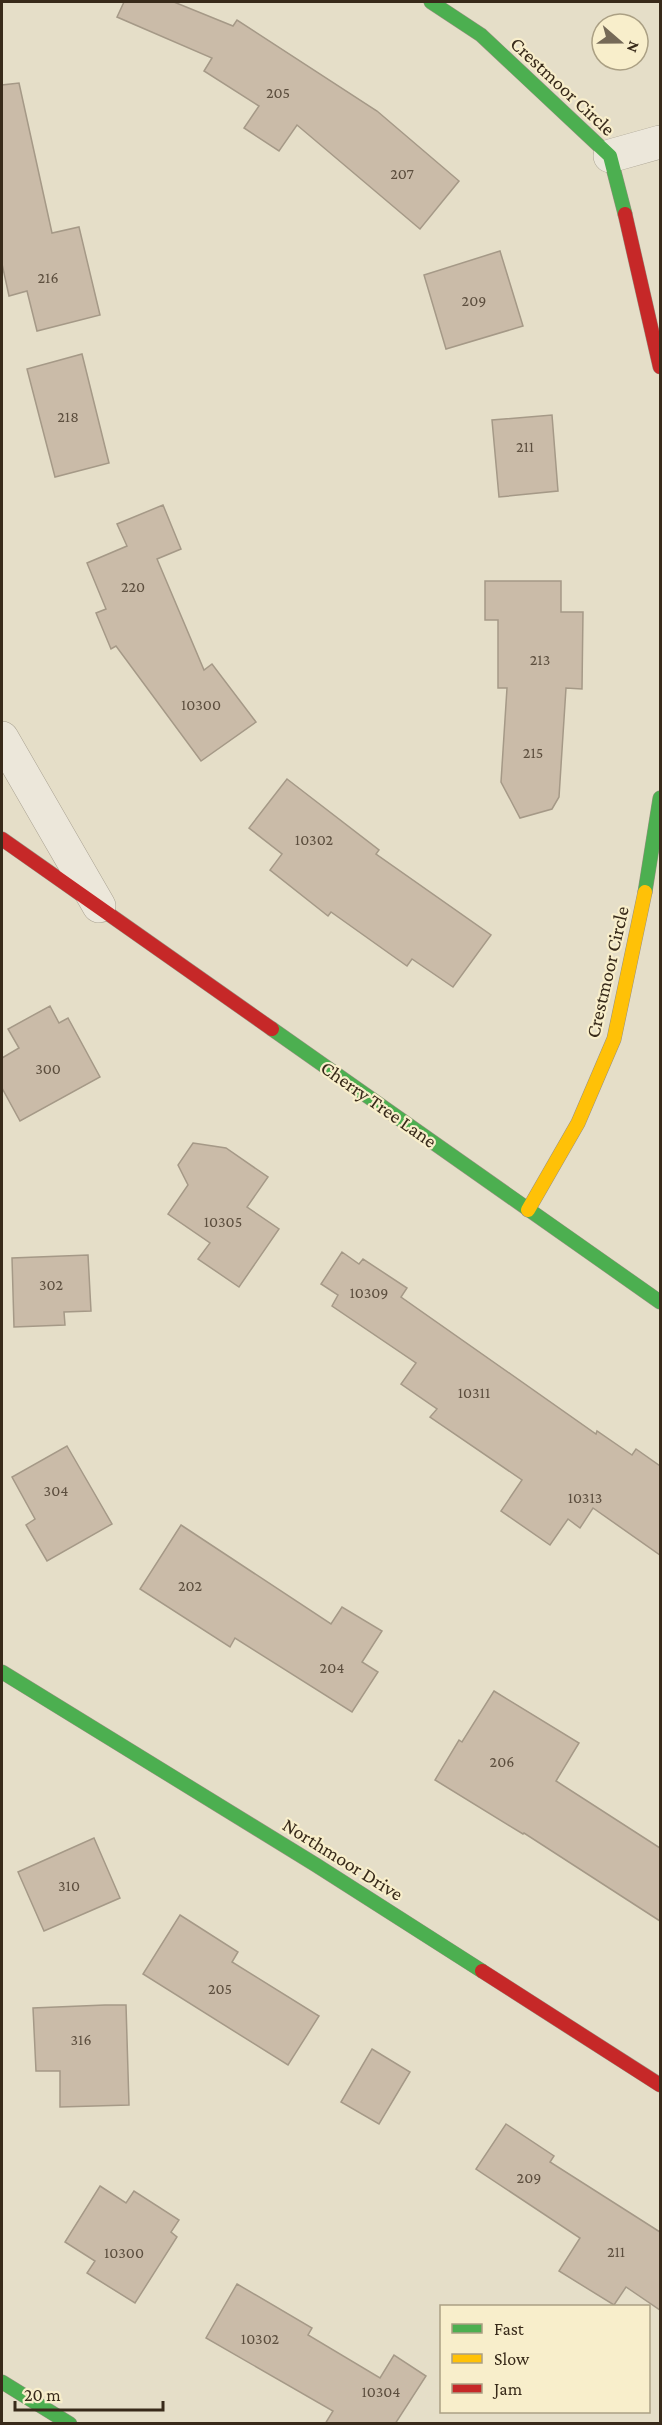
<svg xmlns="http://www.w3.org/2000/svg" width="662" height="2425" font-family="'Crimson Pro',serif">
<rect width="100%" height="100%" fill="#e5dec8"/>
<!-- building -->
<g fill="#cabba8" stroke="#a59987" stroke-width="1.5">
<polygon points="124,2 174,2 233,26 237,20 377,111 459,181 420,229 297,125 279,151 244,128 259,106 204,71 212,58 117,17"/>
<polygon points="19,83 52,233 79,227 100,315 37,331 27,291 9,296 2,264 2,85"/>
<polygon points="500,251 523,326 446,349 424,275"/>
<polygon points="82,354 109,463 55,477 27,369"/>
<polygon points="552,415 558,491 499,497 492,420"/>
<polygon points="163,505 181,549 157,559 204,670 212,664 256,722 201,761 116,646 111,649 96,613 106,609 87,563 127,546 117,524"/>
<polygon points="485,581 561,581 561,612 583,612 582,689 566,688 559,797 552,809 520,818 501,782 507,688 498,688 498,620 485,620"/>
<polygon points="287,779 379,850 376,854 491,935 453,987 412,959 407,966 331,912 328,916 270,870 282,854 249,828"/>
<polygon points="50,1006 59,1023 68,1018 100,1077 20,1121 2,1088 2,1058 19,1048 8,1029"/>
<polygon points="193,1143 226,1148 268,1177 247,1207 279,1229 239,1287 198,1259 210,1243 168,1214 188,1185 178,1165"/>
<polygon points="342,1252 359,1264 363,1259 407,1288 401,1297 596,1434 597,1431 632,1455 636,1449 660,1466 660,1555 593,1508 580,1528 568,1519 550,1545 501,1511 522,1480 430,1417 437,1409 401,1384 416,1363 332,1306 338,1295 321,1284"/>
<polygon points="88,1255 91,1311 64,1312 65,1325 14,1327 12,1258"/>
<polygon points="67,1446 112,1524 47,1561 26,1525 35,1519 12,1477"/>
<polygon points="181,1525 331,1624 342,1607 382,1631 362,1662 378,1672 352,1712 235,1638 230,1647 140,1589"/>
<polygon points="494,1691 579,1743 556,1781 660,1848 660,1921 524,1833 523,1834 435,1780 459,1740 462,1742"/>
<polygon points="94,1838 120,1898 44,1931 18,1872"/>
<polygon points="180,1915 238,1952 232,1962 319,2016 288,2065 143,1974"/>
<polygon points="105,2005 126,2005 129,2105 60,2107 60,2071 36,2071 33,2008"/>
<polygon points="372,2049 410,2072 379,2124 341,2102"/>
<polygon points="506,2124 554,2156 550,2162 660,2232 660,2310 626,2287 614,2305 559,2271 580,2238 476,2169"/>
<polygon points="100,2186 126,2203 134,2191 179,2220 171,2232 177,2237 135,2303 87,2273 95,2261 65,2242"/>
<polygon points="237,2284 312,2328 308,2335 380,2378 394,2355 426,2376 395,2424 325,2424 333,2411 206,2338"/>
</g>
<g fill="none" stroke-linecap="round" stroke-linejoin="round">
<defs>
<g id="street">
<polyline points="610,156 660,142"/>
<polyline points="2,738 99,906"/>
</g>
<g id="fast">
<polyline points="431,2 481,35 610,156 625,214"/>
<polyline points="645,892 660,798"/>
<polyline points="272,1029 660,1302"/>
<polyline points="2,1672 316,1865 482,1971"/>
<polyline points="2,2382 70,2424"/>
</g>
<polyline id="slow" points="528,1210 578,1123 614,1039 645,892"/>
<g id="jam">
<polyline points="625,214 660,367"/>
<polyline points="2,839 272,1029"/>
<polyline points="482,1971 660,2085"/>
</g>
</defs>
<!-- street casing -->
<use href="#street" stroke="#a9a292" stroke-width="34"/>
<!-- fast casing -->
<use href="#fast" stroke="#999182" stroke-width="15"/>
<!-- slow casing -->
<use href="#slow" stroke="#999182" stroke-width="15"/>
<!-- jam casing -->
<use href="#jam" stroke="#999182" stroke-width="15"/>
<!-- street -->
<use href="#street" stroke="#ece7da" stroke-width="33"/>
<!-- fast -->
<use href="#fast" stroke="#4caf50" stroke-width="14"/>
<!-- slow -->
<use href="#slow" stroke="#ffc107" stroke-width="14"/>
<!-- jam -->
<use href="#jam" stroke="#c62828" stroke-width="14"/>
</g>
<g text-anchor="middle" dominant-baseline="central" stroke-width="4.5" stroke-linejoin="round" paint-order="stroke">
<!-- number labels -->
<g font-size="16" fill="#5c4e3e">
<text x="278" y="92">205</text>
<text x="402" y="173">207</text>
<text x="48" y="277">216</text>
<text x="474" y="300">209</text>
<text x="68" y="416">218</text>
<text x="525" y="446">211</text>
<text x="133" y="586">220</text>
<text x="540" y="659">213</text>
<text x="201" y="704">10300</text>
<text x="533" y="752">215</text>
<text x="314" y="839">10302</text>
<text x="48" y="1068">300</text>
<text x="223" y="1221">10305</text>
<text x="51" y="1284">302</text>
<text x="369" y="1292">10309</text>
<text x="474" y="1392">10311</text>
<text x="56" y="1490">304</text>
<text x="585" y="1497">10313</text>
<text x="190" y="1585">202</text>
<text x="332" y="1667">204</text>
<text x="502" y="1761">206</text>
<text x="69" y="1885">310</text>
<text x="220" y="1988">205</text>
<text x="81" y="2039">316</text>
<text x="529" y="2177">209</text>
<text x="616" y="2251">211</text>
<text x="124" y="2252">10300</text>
<text x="260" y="2338">10302</text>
<text x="381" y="2391">10304</text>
</g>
<!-- street labels -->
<g font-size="20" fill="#382a1a" stroke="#f8eecb">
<text transform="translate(563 86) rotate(43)">Crestmoor Circle</text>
<text transform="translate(607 972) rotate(-77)">Crestmoor Circle</text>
<text transform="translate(379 1104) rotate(35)">Cherry Tree Lane</text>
<text transform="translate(343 1859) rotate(32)">Northmoor Drive</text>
</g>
</g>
<!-- border -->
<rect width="662" height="2425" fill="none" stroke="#382a1a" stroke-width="6"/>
<!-- legend -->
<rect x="440" y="2305" width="210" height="108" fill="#f8eecb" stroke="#aba084" stroke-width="1.5"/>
<rect x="452" y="2324" width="30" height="9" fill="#4caf50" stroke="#aba084" stroke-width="1.5"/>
<text x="494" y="2335" font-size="18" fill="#382a1a">Fast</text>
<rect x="452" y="2354" width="30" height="9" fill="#ffc107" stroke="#aba084" stroke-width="1.5"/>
<text x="494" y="2365" font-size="18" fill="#382a1a">Slow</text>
<rect x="452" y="2384" width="30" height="9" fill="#c62828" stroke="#aba084" stroke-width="1.5"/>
<text x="494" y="2395" font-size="18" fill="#382a1a">Jam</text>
<!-- north arrow -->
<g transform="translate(620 42) rotate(110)"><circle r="28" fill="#f8eecb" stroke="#aba084" stroke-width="1.5"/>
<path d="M0-4.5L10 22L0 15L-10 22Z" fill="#756957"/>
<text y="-9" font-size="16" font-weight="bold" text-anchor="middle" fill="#382a1a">N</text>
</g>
<!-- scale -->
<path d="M15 2401v9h148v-9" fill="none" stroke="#382a1a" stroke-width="3"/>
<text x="24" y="2401" font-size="18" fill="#382a1a" stroke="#f8eecb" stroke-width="4.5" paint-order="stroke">20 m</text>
</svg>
